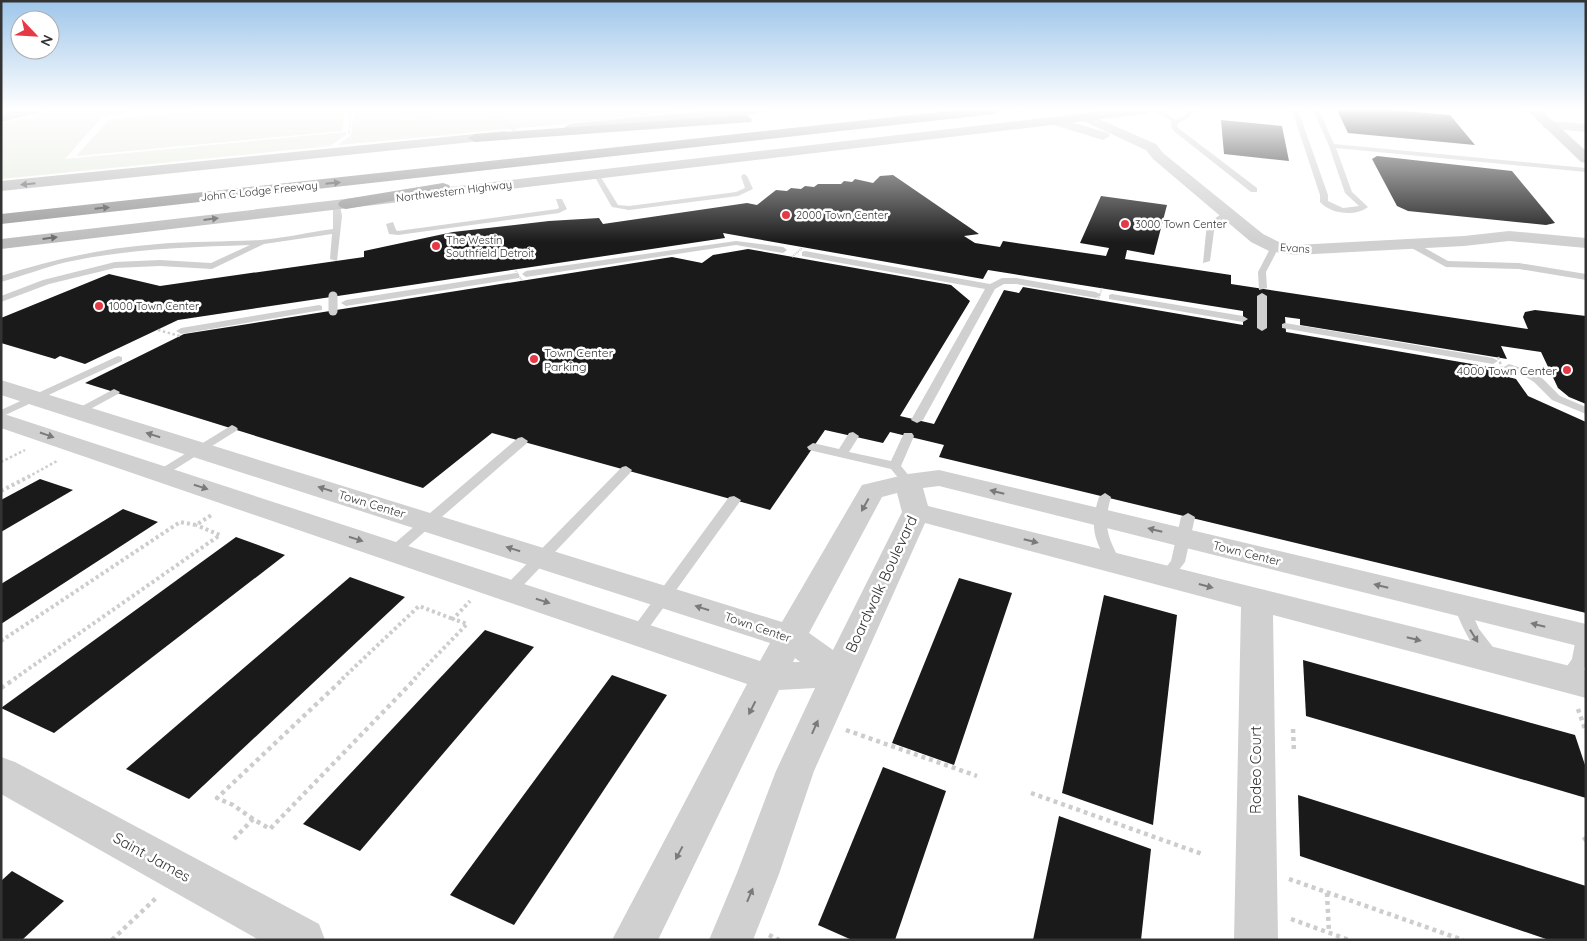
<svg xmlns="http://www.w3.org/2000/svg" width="1587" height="941" font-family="Quicksand,sans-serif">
<rect width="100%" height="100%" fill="#fff"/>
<!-- green -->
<g fill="#e6ecdf">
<polygon points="55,110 68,110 44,116 71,110 127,110 121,115 102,117 65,159 346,132 346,135 330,146 1,179 1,123"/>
<polygon points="208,110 345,110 342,131 76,156 110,119"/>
<polygon points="354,110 671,110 641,117 338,145 351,135"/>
</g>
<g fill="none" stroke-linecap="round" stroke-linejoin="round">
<!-- stream -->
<polyline stroke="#cfe2ee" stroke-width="4" points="483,110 514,129"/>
</g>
<!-- building -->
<g fill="#1a1a1a">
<polygon points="1337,110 1391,110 1450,115 1475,145 1348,133"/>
<polygon points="1221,120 1282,126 1289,161 1224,154"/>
<polygon points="1377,156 1512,171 1555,223 1546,225 1408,211 1397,206 1372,159"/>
<polygon points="893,175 979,234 964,236 975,243 1000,247 1003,241 1106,256 1109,248 1080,243 1101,196 1167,205 1154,255 1127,250 1125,259 1231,275 1231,284 1528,329 1523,317 1525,312 1535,310 1586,316 1586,404 1569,397 1558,388 1541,352 1501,346 1507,359 1300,325 1300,319 1285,317 1286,332 1501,369 1505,376 1516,379 1528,396 1586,422 1586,613 939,457 944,445 890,432 883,443 825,430 770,510 492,433 423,488 85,383 184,334 672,257 702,263 713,255 748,249 951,285 970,301 900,416 934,424 1004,290 1019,293 1023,287 1243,325 1243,311 988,270 983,279 723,233 725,238 178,320 85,364 60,356 55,359 1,343 1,318 109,274 160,286 364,257 364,251 453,232 549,221 599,218 603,224 747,203 757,205 776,190 787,191 791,188 801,189 805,186 814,187 818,184 841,184 844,181 852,182 855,179 873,183 880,176"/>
<polygon points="40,479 73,490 1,532 1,500"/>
<polygon points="123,509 158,522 1,624 1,584"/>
<polygon points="236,537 285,555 54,733 1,708"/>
<polygon points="350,577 405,597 189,799 126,769"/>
<polygon points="959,578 1012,593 954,765 892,743"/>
<polygon points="1104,595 1177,615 1153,825 1062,793"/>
<polygon points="485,630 534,647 360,851 303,824"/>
<polygon points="1303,660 1575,735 1586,768 1586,798 1306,716"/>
<polygon points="612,675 667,695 514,925 450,895"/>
<polygon points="883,767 946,791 895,940 852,940 818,925"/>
<polygon points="1298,795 1586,886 1586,940 1549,940 1300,856"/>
<polygon points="1059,816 1151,849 1141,940 1033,940"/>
<polygon points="12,871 64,901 22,940 1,940 1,881"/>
</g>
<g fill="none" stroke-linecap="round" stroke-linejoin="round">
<!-- path-far3 -->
<g stroke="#cdcdcd" stroke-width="2" stroke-dasharray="1 1" stroke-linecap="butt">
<polyline points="402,114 425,112"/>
<polyline points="424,119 425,111"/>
<polyline points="349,134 351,110"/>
</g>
<!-- path-far2 -->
<g stroke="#cdcdcd" stroke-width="2.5" stroke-dasharray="2.5 2.5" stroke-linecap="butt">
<polyline points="1,462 25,450"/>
<polyline points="28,477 57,461"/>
</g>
<!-- path-far1 -->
<g stroke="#cdcdcd" stroke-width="4" stroke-dasharray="3 3" stroke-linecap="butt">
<polyline points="1,491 30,476"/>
<polyline points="1,641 180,522 196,525 213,514"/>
<polyline points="14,679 220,535 196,525"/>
<polyline points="342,679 419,606 453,619"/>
<polyline points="414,679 467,624 453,619 470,601"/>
</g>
<!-- path -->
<g stroke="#cdcdcd" stroke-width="4.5" stroke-dasharray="4 4" stroke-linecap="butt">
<polyline points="1,688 16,678"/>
<polyline points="1578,709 1586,732"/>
<polyline points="1293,729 1294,752"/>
<polyline points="846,730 977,776"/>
<polyline points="1031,793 1202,854"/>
<polyline points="253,819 233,805 217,798 344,678"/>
<polyline points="234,839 253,819 270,829 416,678"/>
<polyline points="1583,840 1586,838"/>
<polyline points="1289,879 1463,940"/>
<polyline points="1327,893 1329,933"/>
<polyline points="1291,919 1349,940"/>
<polyline points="769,935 779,940"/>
<polyline points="112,940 157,897"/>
</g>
<!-- lane -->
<g fill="#d0d0d0" fill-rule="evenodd">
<path d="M1149,110C1160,110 1168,113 1176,120L1184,116L1189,110H1195L1188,118L1178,123L1177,127L1257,188V192H1251L1175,132L1171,127L1172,122L1166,117Z"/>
<path d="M1292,110H1298L1328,195V201L1343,208L1359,206L1345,193L1329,146L1313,110H1319L1334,144L1586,168V172L1336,148L1352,192L1368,207C1355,217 1331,214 1320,202V195Z"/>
<polygon points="596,172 599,174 618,205 629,206 736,192 745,188 741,176 744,174 747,176 753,189 738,196 629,210 612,207 593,174"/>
<polygon points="556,199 562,199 567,209 559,213 398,235 389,234 386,224 393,222 396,230 398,231 557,209 559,208"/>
<path d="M333,203L340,205L342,216L337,261L330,259L332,234L264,244L212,269L160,266L115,268L49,284L1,302V296L43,280L115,262L160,260L211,263L250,245C189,247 127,249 67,262C45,267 23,276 1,282V276C53,259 104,248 158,244C192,241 227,242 261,240C285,238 309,232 333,229Z"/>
<polygon points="1225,212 1232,214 1215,224 1210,261 1203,263 1207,223"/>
<polygon points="736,241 783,247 787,250 783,253 736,245 526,277 522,274 526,271"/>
<polygon points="1408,242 1414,242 1448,261 1519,263 1586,274 1586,280 1519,269 1446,267 1408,246"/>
<polygon points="1272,245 1279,247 1266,272 1267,288 1259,290 1258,272"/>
<polygon points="805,251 990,284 1002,278 1016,278 1096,292 1101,295 1096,298 1016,284 1004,284 995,289 923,420 917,423 911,420 985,289 802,256 802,252"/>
<polygon points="516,273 519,274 519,278 346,306 341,303 346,300"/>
<polygon points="1262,293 1267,296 1267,328 1262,331 1257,328 1257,296"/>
<polygon points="1112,294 1243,316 1248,319 1243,322 1109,299 1109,295"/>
<polygon points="319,305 322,306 322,310 181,334 176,331 181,328"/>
<polygon points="1285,323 1493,358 1498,361 1493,364 1282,328 1282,324"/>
<polygon points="118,356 122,357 122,361 1,417 1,410"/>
<polygon points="1509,364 1531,371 1542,378 1560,396 1586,407 1586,414 1552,400 1534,382 1523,375 1505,369 1504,367"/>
<polygon points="114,389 120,392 118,394 83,413 75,413 73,411"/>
<polygon points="232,425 236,427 238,429 236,431 164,476 160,477 154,473"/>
<polygon points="853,432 859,436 849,452 891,461 904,433 912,433 914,436 901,466 914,482 912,485 904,485 891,469 809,450 807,447 813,443 839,449 849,433"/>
<polygon points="522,437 528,441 526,444 399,554 389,554 387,551 389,548 518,438"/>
<polygon points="626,466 632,470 630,473 515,594 505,594 503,590 505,586 622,467"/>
<path d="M1105,493L1111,497C1103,525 1107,537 1121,562L1119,565H1109L1107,562C1093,537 1090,525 1099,497Z"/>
<polygon points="734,496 741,500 643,636 638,638 633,636 630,632 633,628 729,497"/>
<polygon points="1188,513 1195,517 1185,562 1171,580 1161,580 1159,576 1171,561 1181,517"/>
<path d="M1462,601L1467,602L1479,629L1499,655L1497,659C1477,666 1460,621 1454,606L1457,602Z"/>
<path d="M1583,630L1586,631C1586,641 1587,654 1586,664C1583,675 1571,687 1560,684L1558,679L1572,659L1577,632Z"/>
</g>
<!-- street -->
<g fill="#d0d0d0" fill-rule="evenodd">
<polygon points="1085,113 1156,144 1163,153 1263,234 1279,242 1296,245 1464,236 1509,231 1586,238 1586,248 1509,241 1464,246 1296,255 1269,251 1251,242 1153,159 1146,150 1081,120 1079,117"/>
<polygon points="1055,117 1108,133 1110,136 1103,140 1051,124 1049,121 1051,118"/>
<polygon points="1548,121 1586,124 1586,132 1544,128 1542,125 1544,122"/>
<path d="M1,380L782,622L862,485L908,474L939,470L1586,624V648L939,486L923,488L928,506L1586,670V698L1273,615L1278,940H1234L1241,607L925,523L814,771L779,874L753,940H709L737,873L776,771L815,688L779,690L658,940H612L747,684L1,428V413L760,661L770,643L1,395ZM897,493L902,512L833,650L809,633L882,497ZM795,658L800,662H793Z"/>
<polygon points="1,757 15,762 319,924 325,940 259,940 1,794"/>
</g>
<!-- secondary -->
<g fill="#bdbdbd" fill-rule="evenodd">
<polygon points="18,110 40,110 38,113 1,122 1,114"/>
<polygon points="715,110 761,110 755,114 570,132 563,128 570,124"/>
<polygon points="1112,110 1151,110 1145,114 1,249 1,239"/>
<polygon points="1527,110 1541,110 1586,151 1586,163 1581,162"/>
<polygon points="505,131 512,135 510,138 1,191 1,181"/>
</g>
<!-- highway -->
<g fill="#9a9a9a" fill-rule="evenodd">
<polygon points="958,110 1000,110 994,114 1,224 1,214"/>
<polygon points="746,115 752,119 751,122 475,142 468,138 475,134"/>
<polygon points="443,183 449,185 451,188 449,191 346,209 340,207 338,204 340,201 346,199"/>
</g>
<!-- path-bridge-far1 -->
<g stroke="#cdcdcd" stroke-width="2" stroke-dasharray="1 1" stroke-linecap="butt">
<polyline points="792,257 802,248"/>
<polyline points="516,271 522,281"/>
<polyline points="1098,300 1102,288"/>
</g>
<!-- path-bridge -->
<g stroke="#cdcdcd" stroke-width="2.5" stroke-dasharray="2.5 2.5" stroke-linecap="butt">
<polyline points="158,330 180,336"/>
<polyline points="1498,357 1505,376"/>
</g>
<!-- lane-bridge -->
<polyline stroke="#d0d0d0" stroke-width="9" points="333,296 333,311"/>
</g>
<!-- one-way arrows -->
<defs><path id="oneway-solid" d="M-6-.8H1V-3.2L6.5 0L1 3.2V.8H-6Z" transform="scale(1.25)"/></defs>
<g fill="#525252">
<use href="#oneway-solid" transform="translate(333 183) rotate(-6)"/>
<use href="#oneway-solid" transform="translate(102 208) rotate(-6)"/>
</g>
<g fill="#6a6a6a">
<use href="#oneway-solid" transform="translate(28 184) rotate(174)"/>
<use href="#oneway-solid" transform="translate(211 219) rotate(-7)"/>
<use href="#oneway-solid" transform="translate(50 238) rotate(-7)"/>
</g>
<g fill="#7a7a7a">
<use href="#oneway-solid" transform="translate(47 435) rotate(19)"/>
<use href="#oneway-solid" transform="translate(153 435) rotate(-162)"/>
<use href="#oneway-solid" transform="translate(201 487) rotate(18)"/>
<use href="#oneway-solid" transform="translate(325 489) rotate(-163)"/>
<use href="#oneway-solid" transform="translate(997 492) rotate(-166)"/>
<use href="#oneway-solid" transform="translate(865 505) rotate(119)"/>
<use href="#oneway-solid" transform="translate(1155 530) rotate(-166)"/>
<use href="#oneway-solid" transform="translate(356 539) rotate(18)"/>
<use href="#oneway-solid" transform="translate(1031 541) rotate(14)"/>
<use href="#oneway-solid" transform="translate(513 549) rotate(-162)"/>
<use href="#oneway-solid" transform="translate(1206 586) rotate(15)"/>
<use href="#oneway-solid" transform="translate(1381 586) rotate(-166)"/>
<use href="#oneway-solid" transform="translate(543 601) rotate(18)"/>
<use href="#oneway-solid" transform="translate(702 608) rotate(-162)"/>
<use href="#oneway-solid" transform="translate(1538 625) rotate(-166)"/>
<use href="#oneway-solid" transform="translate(1474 636) rotate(58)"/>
<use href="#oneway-solid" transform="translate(1414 639) rotate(14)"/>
<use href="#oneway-solid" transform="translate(752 708) rotate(117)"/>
<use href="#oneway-solid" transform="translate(815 727) rotate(-66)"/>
<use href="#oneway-solid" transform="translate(679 853) rotate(118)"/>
<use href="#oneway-solid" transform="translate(750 895) rotate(-67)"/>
</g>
<!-- sky -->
<linearGradient id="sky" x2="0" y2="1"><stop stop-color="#9ec6ea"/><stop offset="0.45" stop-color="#fff"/><stop offset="1" stop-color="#fff" stop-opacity="0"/></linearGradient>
<rect width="1587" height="242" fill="url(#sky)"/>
<!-- markers -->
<g fill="#e63946" stroke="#fff" stroke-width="2">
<circle cx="786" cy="215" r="5"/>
<circle cx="1125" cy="224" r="5"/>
<circle cx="436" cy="246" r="5"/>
<circle cx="99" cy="306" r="5"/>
<circle cx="534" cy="359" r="5"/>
<circle cx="1567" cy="370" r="5"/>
</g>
<g text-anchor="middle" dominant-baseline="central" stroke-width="5" stroke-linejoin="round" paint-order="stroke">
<!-- far-street labels -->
<g font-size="11" fill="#333" stroke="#fff">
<text transform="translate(259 191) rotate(-6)">John C Lodge Freeway</text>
<text transform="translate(454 191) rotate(-7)">Northwestern Highway</text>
<text transform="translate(1295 248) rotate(4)">Evans</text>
</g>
<!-- far-poi labels -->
<g font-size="11" fill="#333" stroke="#fff" text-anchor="start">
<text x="796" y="215">2000 Town Center</text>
<text x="1135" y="224">3000 Town Center</text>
<text x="446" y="240">The Westin<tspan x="446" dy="13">Southfield Detroit</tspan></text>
<text x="109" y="306">1000 Town Center</text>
</g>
<!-- poi labels -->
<g font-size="12" fill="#333" stroke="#fff" text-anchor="start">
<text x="544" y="352">Town Center<tspan x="544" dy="14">Parking</tspan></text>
<text x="1557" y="370" text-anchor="end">4000 Town Center</text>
</g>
<!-- street labels -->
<g font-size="12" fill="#333" stroke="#fff">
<text transform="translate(372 504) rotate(17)">Town Center</text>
<text transform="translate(1247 553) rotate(14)">Town Center</text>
<text transform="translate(758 627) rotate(19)">Town Center</text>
</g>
<!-- near-street labels -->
<g font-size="15" fill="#333" stroke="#fff">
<text transform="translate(881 584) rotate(-65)">Boardwalk Boulevard</text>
<text transform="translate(1255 770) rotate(-90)">Rodeo Court</text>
<text transform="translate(152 857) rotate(29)">Saint James</text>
</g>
</g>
<!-- border -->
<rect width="1587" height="941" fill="none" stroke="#333333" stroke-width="5"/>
<!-- north arrow -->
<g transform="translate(35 35) rotate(115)"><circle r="24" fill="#ffffff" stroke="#adadad"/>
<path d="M0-4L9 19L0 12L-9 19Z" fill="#e63946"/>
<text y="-8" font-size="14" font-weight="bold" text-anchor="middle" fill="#333333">N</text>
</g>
</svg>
